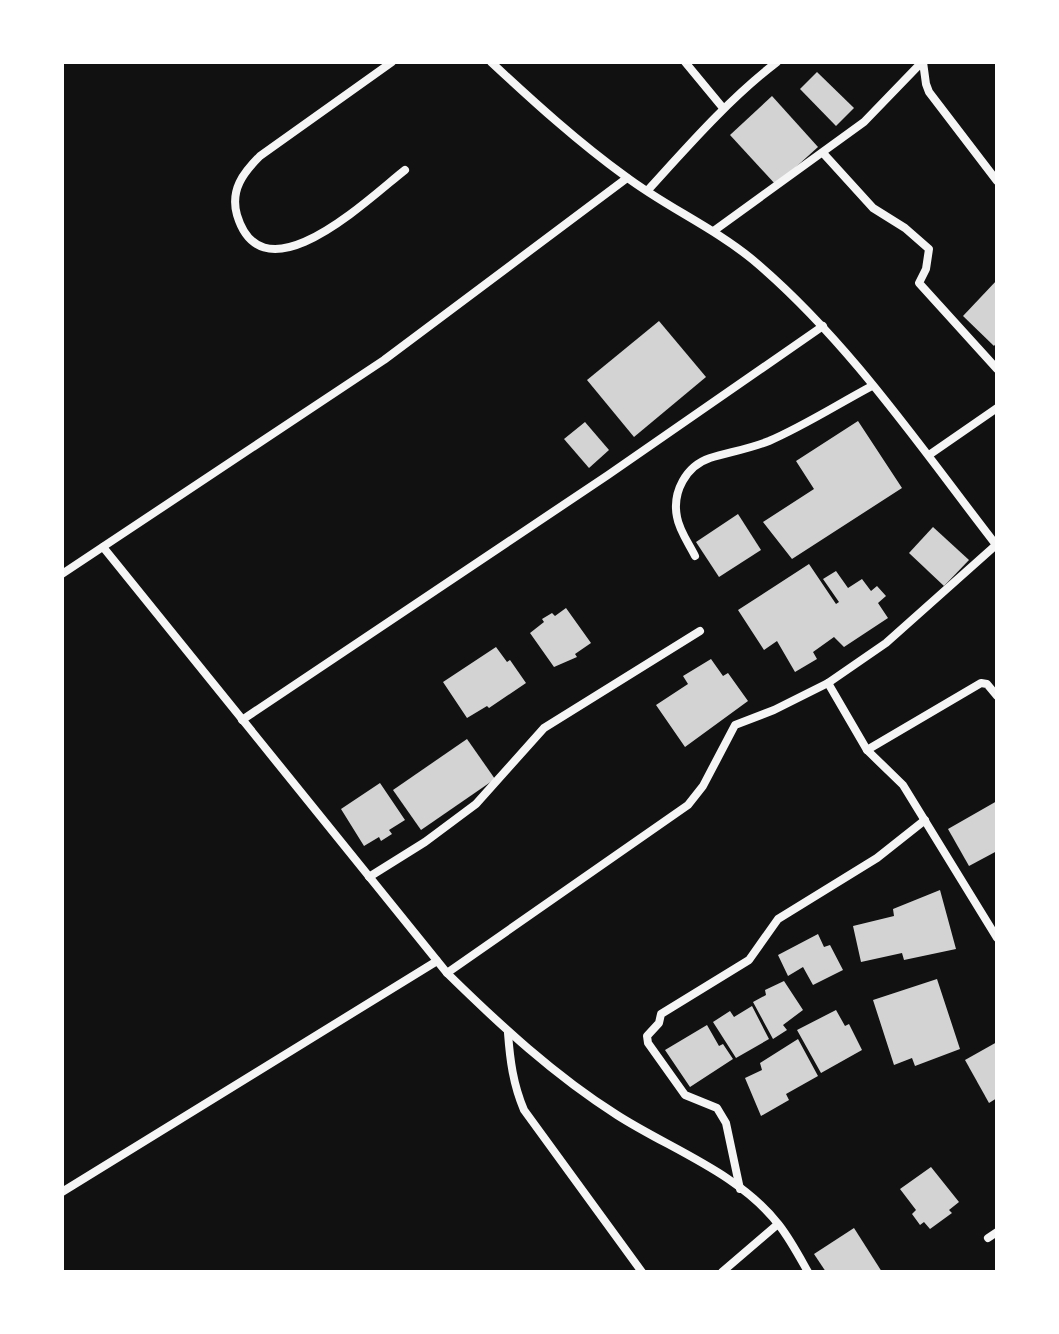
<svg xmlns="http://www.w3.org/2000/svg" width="1059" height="1334" font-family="Montserrat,sans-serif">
<rect width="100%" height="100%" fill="#111"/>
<!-- building -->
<g fill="#d3d3d3">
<polygon points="817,72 854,108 836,126 800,89"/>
<polygon points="772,96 818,147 776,185 730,135"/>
<polygon points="997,280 997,342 994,346 963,316"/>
<polygon points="659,321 706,377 634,437 587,380"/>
<polygon points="858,421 902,488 792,559 763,522 814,489 796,461"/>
<polygon points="585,422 609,450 589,468 564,439"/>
<polygon points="738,514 761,550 719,577 696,542"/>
<polygon points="933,527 969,560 944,586 909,553"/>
<polygon points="809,564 836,604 839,602 823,579 836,571 848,588 862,579 871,591 877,586 886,596 878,603 888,618 844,647 834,637 813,652 817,659 795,672 777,641 764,650 738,610"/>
<polygon points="566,608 591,643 575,654 577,657 554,667 530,633 544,622 542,619 552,613 555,616"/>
<polygon points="496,647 507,662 510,660 526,683 489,708 487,706 467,718 443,682"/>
<polygon points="711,659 723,676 728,673 748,701 685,747 656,705 688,684 683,676"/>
<polygon points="467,739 495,779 421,830 393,790"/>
<polygon points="380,783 405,820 389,830 392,834 381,841 379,837 364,846 341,809"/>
<polygon points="997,801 997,851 969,866 948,829"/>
<polygon points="940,890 956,949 904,960 902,953 861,962 853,926 894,916 893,909"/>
<polygon points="818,934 824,947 830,945 843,970 813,985 803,967 788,976 778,955"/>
<polygon points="937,979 960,1049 915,1066 912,1058 894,1065 873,1000"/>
<polygon points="784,981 803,1010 783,1025 787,1030 773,1039 753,1002 766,995 765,990"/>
<polygon points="752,1006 769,1039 736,1058 713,1022 730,1011 734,1017"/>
<polygon points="836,1010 845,1026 849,1024 862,1050 821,1073 797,1030"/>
<polygon points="707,1025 719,1046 723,1044 733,1059 690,1087 665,1050"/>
<polygon points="798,1039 818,1076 786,1094 789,1100 761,1116 745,1078 762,1070 760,1063"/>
<polygon points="997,1042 997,1098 989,1103 965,1060"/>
<polygon points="931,1167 959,1202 949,1210 952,1213 930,1229 924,1222 920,1225 912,1214 916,1210 900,1189"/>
<polygon points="854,1228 882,1272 826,1272 814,1254"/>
</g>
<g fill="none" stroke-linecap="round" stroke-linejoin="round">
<!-- minor -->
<g stroke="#f5f5f5" stroke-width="8">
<path d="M392,62L260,156C243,173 230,190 237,215C263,302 369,198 405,170"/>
<path d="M491,62C534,102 578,142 625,176C666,207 713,227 753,260C848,340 921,448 997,546"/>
<polyline points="685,62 723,108"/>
<polyline points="923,62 926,84 929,92 997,181"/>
<polyline points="823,153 873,208 905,228 929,249 926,269 919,283 997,369"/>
<path d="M648,190C689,145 729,99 777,62"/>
<polyline points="715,230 864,122 922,62"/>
<polyline points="929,455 997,408"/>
<path d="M103,547L447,973C500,1025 554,1075 617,1115C670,1149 739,1173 779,1225C790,1239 799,1256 808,1272"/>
<path d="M695,556C689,544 679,530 677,517C672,492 686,466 710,458C730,452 749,449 769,441C804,426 838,404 872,386"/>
<polyline points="62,574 384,360 627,178"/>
<polyline points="828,683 867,750 903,785 997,938"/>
<polyline points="242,720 608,475 823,326"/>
<polyline points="867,750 981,683 987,684 997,696"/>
<polyline points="369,877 425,842 476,804 544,728 700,631"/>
<polyline points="447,973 688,805 703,786 735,725 774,710 828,683 886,643 996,545"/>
<path d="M508,1033C510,1060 513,1084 524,1110L642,1272"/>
<polyline points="740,1189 726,1123 717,1108 685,1095 648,1043 647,1036 659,1023 661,1014 749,960 778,919 877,858 925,820"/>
<polyline points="62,1192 437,961"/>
<polyline points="988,1238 997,1232"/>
<polyline points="722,1272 778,1224"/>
</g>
</g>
<!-- border -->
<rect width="1059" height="1334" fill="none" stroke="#ffffff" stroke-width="128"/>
</svg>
